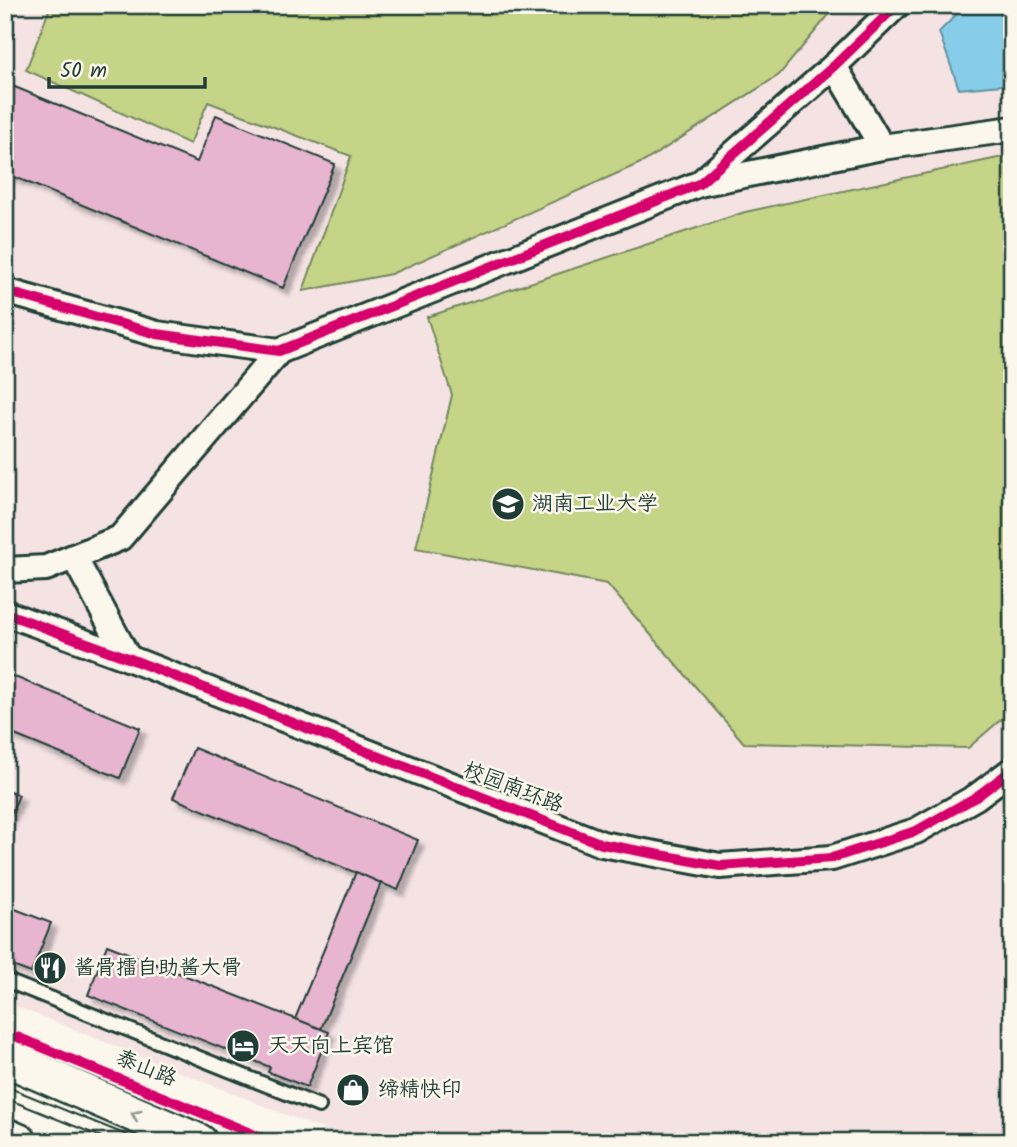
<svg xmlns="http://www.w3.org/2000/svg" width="1017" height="1147" font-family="Kalam,'LXGW WenKai TC',sans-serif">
<defs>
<filter id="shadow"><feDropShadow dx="6" dy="6" stdDeviation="2" flood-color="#0004"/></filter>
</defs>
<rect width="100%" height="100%" fill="#fbf7ec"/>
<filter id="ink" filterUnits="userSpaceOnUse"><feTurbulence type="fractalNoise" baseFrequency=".0143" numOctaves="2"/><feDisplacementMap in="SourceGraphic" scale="14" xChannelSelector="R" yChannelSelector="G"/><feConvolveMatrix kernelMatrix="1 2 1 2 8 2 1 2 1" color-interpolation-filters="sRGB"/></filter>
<g filter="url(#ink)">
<!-- built -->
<polygon fill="#f5e3e4" points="5,5 1012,5 1012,1142 354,1142 5,1002"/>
<!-- green -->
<g fill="#c6d488" stroke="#72885e" stroke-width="2">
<polygon points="51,5 837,5 779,75 645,161 391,274 303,291 351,156 208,102 190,144 26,70"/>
<polygon points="1012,155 1012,710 968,748 744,743 607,584 416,548 452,395 427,317 745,212"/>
</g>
<!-- water -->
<polygon fill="#87cde9" stroke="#5d93a1" stroke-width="2" points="966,5 1012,5 1012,84 959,89 939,32"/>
<!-- building -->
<g fill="#e8b5d1" stroke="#1f3d34" stroke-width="2" filter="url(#shadow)">
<polygon points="5,83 197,162 216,115 335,164 283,288 5,173"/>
<polygon points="5,673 140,728 120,778 5,731"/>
<polygon points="194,748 418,840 398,890 173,798"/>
<polygon points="5,789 19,795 5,828"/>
<polygon points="356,872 381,883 321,1029 295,1019"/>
<polygon points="5,905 51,923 31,973 5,963"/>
<polygon points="107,945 329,1032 307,1087 268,1072 270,1067 88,995"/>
</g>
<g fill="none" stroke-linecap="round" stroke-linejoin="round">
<defs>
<polyline id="service" points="5,980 319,1106"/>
<g id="minor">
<polyline points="834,66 882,147"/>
<polyline points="699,184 882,147 1012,129"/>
<polyline points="5,291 157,334 279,351 699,184 834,66 897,5"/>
<polyline points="74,557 128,658"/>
<polyline points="5,570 46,568 120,538 279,351"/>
<polyline points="5,613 128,658 602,844 720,866 832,858 916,831 976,797 1012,770"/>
</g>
<g id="secondary">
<polyline points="5,1058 199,1142"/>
<polyline points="5,1136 19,1142"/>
</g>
</defs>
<!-- service casing -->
<use href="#service" stroke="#1f3d34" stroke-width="18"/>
<!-- minor casing -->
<use href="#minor" stroke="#1f3d34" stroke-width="30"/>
<!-- secondary casing -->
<use href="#secondary" stroke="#1f3d34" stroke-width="40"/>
<!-- service -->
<use href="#service" stroke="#fbf7ec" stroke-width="12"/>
<!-- minor -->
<use href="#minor" stroke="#fbf7ec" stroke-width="24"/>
<!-- secondary -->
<use href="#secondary" stroke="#fbf7ec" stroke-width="35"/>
<!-- tram -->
<g stroke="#1f3d34" stroke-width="2">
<polyline points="5,1086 144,1142"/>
<polyline points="5,1098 114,1142"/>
</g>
<defs>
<g id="cycleway">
<polyline points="5,291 157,334 279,351 699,184 834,66 897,5"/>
<polyline points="5,613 128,658 602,844 720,866 832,858 916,831 976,797 1012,770"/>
<polyline points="5,1032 272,1142"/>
</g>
</defs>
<!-- cycleway casing -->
<use href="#cycleway" stroke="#fbf7ec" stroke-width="15"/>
<!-- cycleway -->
<use href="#cycleway" stroke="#d6006c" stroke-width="10"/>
</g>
<!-- one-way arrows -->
<defs><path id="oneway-chevron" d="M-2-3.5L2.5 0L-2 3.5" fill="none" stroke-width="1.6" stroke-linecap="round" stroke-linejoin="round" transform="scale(1.75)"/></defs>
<use stroke="#8d9a90" href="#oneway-chevron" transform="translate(136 1115) rotate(-157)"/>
</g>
<!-- icons -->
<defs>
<symbol id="university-disc" viewBox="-11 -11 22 22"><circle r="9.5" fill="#1f3d34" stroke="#fbf7ec"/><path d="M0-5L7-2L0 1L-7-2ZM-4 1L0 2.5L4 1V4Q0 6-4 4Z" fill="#fff"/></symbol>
<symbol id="restaurant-disc" viewBox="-11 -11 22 22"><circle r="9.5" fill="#1f3d34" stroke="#fbf7ec"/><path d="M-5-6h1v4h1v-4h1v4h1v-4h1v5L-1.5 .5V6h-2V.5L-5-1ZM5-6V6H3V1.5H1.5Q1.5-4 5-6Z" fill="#fff"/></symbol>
<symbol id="hotel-disc" viewBox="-11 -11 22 22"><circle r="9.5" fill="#1f3d34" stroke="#fbf7ec"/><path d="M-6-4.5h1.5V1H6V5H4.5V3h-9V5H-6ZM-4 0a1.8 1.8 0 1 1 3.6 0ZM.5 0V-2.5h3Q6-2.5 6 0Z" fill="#fff"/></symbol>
<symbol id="shop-disc" viewBox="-11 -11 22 22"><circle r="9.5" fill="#1f3d34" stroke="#fbf7ec"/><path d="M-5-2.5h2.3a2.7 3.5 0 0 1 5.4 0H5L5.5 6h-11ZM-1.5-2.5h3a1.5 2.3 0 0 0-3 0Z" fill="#fff"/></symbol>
</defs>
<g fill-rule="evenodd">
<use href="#university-disc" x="489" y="485" width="38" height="38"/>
<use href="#restaurant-disc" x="31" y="949" width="38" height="38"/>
<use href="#hotel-disc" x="224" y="1027" width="38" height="38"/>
<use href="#shop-disc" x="334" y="1071" width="38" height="38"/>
</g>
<g text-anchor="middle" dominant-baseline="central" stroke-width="5" stroke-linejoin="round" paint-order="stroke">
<!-- poi labels -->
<g font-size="21" fill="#1f3d34" stroke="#fbf7ec" text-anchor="start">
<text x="532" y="504">湖南工业大学</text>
<text x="74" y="968">酱骨擂自助酱大骨</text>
<text x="268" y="1046">天天向上宾馆</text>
<text x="378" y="1090">缔精快印</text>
</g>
<!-- street labels -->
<g font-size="21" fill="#1f3d34" stroke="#fbf7ec">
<text transform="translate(513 788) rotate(21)">校园南环路</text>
<text transform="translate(146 1069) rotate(22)">泰山路</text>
</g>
</g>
<!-- margin -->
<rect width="1017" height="1147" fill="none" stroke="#fbf7ec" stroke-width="28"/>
<rect x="14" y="14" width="989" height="1119" fill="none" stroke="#1f3d34" stroke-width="2.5" filter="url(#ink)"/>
<!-- scale -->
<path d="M49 77v10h156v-10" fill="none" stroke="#1f3d34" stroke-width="3.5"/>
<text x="60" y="77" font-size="21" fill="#1f3d34" stroke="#fbf7ec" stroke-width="5" paint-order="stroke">50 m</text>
</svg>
